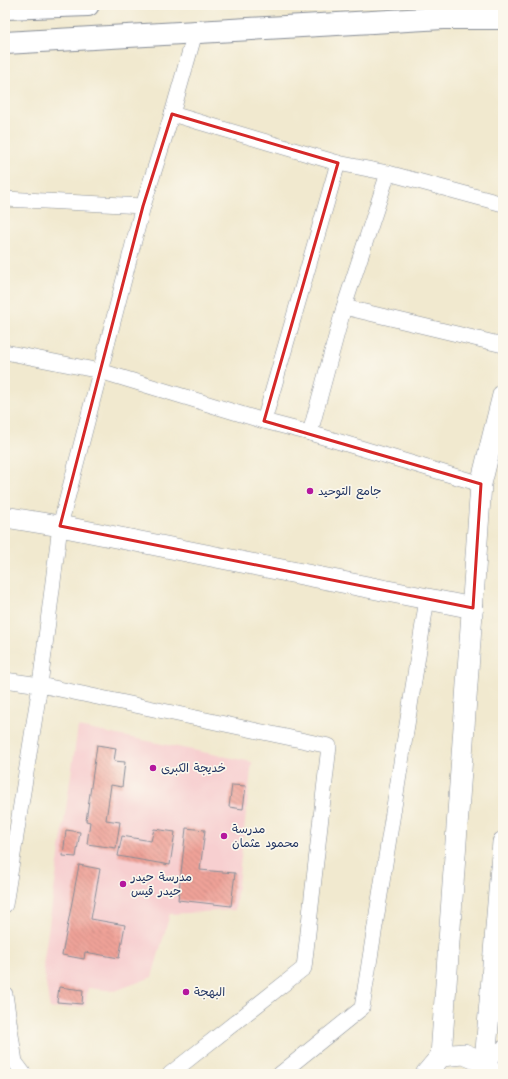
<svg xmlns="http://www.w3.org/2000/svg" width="508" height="1079" font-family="Kalam,'Playpen Sans Arabic',sans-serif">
<defs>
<pattern id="building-back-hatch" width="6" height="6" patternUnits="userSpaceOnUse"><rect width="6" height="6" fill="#efa298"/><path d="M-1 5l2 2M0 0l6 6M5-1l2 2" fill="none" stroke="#c1847f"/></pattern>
</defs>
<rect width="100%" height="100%" fill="#fbf7ec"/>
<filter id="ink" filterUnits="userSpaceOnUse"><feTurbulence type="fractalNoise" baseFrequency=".025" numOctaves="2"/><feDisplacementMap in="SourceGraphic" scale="8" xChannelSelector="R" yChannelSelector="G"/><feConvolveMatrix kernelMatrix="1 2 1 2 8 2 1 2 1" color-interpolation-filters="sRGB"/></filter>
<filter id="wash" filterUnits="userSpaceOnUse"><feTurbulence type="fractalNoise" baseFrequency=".012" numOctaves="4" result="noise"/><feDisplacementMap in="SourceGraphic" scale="16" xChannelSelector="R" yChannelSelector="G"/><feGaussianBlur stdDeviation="0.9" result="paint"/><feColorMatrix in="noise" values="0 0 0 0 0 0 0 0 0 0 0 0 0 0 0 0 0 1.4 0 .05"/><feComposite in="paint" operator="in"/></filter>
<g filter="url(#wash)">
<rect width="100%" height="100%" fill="#f1e9cf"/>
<!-- built -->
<polygon fill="#f7cfd0" points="78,727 252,762 235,910 170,914 152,977 115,991 88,988 85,1006 50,1009 43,965"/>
<g id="blocks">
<!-- building -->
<g fill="url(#building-back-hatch)">
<polygon points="97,745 116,748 114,761 125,762 122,787 111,785 106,820 120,822 116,848 87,844 90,822 86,821"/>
<polygon points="232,785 246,786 243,809 229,807"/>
<polygon points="186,828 205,830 200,870 235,873 231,906 178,900"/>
<polygon points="154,829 175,832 170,865 118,856 122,836 151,841"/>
<polygon points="66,830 80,832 76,857 63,856"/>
<polygon points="79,865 100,869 91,919 125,925 119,958 85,952 84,959 62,955"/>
<polygon points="59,987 83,990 82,1004 57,1002"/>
</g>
</g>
</g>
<g filter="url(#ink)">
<use href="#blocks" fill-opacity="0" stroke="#868c96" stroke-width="1"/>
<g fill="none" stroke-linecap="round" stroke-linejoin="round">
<defs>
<g id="minor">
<polyline points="172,114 338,163 388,173 503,204"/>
<polyline points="388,173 344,307 503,345"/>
<polyline points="5,199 143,206"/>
<polyline points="5,352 100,371 264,421 310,433 481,484"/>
<polyline points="264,421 338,163"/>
<polyline points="310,433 344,307"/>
<polyline points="5,680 40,685 329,746 304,968 170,1074"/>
<polyline points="5,905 40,685 60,526 143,206 172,114 195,33"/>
<polyline points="5,994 15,1062 24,1074"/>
<polyline points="485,1063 503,1048"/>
<polyline points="280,1074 362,1008 427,599"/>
</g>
<g id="secondary">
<polyline points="5,517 60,526 473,608"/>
<polyline points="441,1056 481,484 503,395"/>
<polyline points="485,1063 503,842"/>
<polyline points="426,1074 441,1056 464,1054 485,1063 493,1074"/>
</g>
<g id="primary">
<polyline points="5,8 88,5"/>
<polyline points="5,43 443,18 503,18"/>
</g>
</defs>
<!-- minor casing -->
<use href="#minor" stroke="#868c96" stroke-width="16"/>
<!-- secondary casing -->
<use href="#secondary" stroke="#868c96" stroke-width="22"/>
<!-- primary casing -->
<use href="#primary" stroke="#868c96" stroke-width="24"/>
<!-- minor -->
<use href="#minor" stroke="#fff" stroke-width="15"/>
<!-- secondary -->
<use href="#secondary" stroke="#fff" stroke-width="21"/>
<!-- primary -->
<use href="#primary" stroke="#fff" stroke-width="22"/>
</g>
</g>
<!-- marked area -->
<path fill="none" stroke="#d62828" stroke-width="3" stroke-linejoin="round" d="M172,114L338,163L264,421L481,484L473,608L60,526L143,206Z"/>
<!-- markers -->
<g fill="#b5179e" stroke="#fbf7ec" stroke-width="1.5">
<circle cx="310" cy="491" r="4"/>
<circle cx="153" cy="768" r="4"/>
<circle cx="224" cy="836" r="4"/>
<circle cx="123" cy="884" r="4"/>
<circle cx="186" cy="992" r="4"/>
</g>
<g text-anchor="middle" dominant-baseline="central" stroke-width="3.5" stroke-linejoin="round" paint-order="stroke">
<!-- poi labels -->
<g font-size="12" fill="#1b2f5e" stroke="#fbf7ec" text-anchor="start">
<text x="318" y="491">جامع التوحيد</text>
<text x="161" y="768">خديجة الكبرى</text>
<text x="232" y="829">مدرسة<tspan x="232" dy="14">محمود عثمان</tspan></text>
<text x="131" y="877">مدرسة حيدر<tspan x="131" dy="14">حيدر قيس</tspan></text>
<text x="194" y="992">البهجة</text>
</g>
</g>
<!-- margin -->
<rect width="508" height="1079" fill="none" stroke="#fbf7ec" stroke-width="20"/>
</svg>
